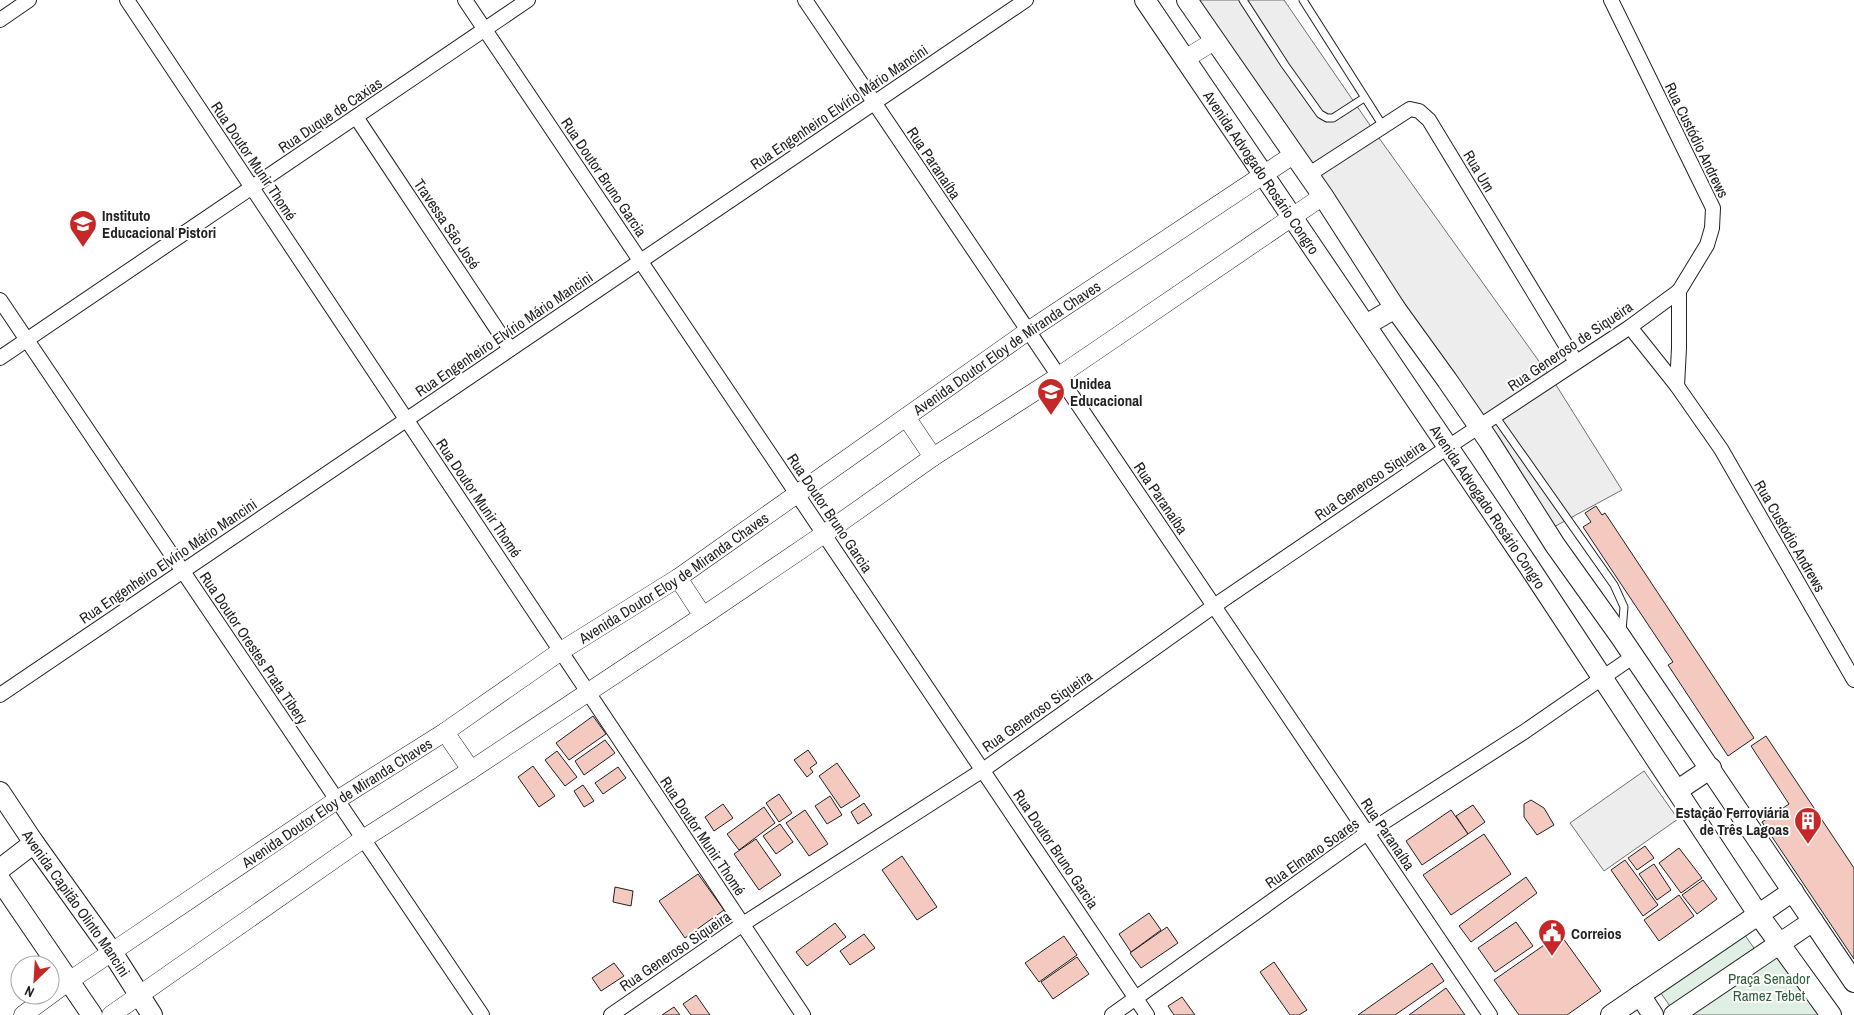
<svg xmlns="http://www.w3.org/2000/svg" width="1854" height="1015" font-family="'Archivo Narrow',sans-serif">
<rect width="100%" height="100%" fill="#fff"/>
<!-- green -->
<g fill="#e0efe3" stroke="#6f6f6f">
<polygon points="1742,931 1756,951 1672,1009 1658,989"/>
<polygon points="1776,947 1825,1015 1674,1015"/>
</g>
<!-- parking -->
<g fill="#ededed" stroke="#6f6f6f">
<polygon points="1195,0 1284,0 1374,131 1556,385 1622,490 1550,529"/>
<polygon points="1644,771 1678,819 1604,871 1570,823"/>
</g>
<!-- building -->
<g fill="#f3c9c0" stroke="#222">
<polygon points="1596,506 1602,515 1605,513 1754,738 1728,756 1668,665 1673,662 1583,527 1591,522 1585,513"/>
<polygon points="593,716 606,734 569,760 556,743"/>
<polygon points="1766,736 1854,868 1854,959 1762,822 1789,804 1751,746"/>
<polygon points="605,740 615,753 584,775 575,761"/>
<polygon points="808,750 817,763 810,768 813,772 807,777 794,760"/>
<polygon points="557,751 577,777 565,786 545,760"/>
<polygon points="837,763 860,796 841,808 819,776"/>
<polygon points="533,766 555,796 539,807 518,777"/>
<polygon points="618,767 626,778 603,794 595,783"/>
<polygon points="583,785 594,801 584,807 574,791"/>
<polygon points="779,794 792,813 779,822 766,803"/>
<polygon points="830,796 842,815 827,824 815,806"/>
<polygon points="1531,800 1544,808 1554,825 1537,835 1524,817 1524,804"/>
<polygon points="864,803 872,815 858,824 851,812"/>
<polygon points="723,804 733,818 714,831 705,817"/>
<polygon points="1473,805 1485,822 1468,834 1456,816"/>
<polygon points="764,807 775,823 739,850 727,834"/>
<polygon points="805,810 828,844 809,856 786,823"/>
<polygon points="1451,810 1468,834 1422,865 1406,841"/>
<polygon points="780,824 793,842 776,854 763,836"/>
<polygon points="1484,834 1511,874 1451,915 1423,875"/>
<polygon points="756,839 781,875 759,890 734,854"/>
<polygon points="1645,846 1654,858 1637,870 1628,858"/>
<polygon points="1679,848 1702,878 1681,893 1659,863"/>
<polygon points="902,856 937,907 917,920 882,870"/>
<polygon points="1625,860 1658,905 1643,916 1611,870"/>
<polygon points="1654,864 1671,890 1657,900 1639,874"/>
<polygon points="698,874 724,910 685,938 659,901"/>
<polygon points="1526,877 1537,893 1471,942 1459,926"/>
<polygon points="1703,880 1717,899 1697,914 1682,895"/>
<polygon points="615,887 633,891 631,906 613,902"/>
<polygon points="1679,895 1694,916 1659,941 1644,920"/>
<polygon points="1149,913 1161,930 1131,952 1119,934"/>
<polygon points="1516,922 1533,946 1495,972 1478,948"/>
<polygon points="835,923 846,937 807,966 796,952"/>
<polygon points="1167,927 1178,943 1141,968 1130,953"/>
<polygon points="864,934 875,948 850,965 840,951"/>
<polygon points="1560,934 1601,991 1567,1015 1519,1015 1494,980"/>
<polygon points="1064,936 1077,955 1039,982 1025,963"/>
<polygon points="1077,957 1089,974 1053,999 1041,982"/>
<polygon points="1274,962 1307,1010 1299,1015 1290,1015 1260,972"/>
<polygon points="614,963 624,976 601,991 592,978"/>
<polygon points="1432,963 1444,981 1395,1015 1358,1015"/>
<polygon points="1446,988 1465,1015 1409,1015"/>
<polygon points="696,995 710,1015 691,1015 683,1004"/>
<polygon points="1182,997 1195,1015 1174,1015 1168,1006"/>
<polygon points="674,1007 680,1015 662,1015"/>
</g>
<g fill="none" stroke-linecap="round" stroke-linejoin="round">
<defs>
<g id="service">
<polyline points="1243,0 1285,65 1320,114 1327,118 1333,118 1364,98"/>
<polyline points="1303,0 1383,126"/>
<polyline points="1495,416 1614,585 1624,607 1622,631"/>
</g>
<g id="minor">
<polyline points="127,0 803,1015"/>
<polyline points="465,0 1147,1015"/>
<polyline points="805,0 1490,1015"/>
<polyline points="1611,0 1713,208 1712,228 1707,245 1679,291 1679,348 1677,386"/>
<polyline points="0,20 29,0"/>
<polyline points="356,117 510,349"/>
<polyline points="1308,175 1410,109 1419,111 1429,120 1576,362"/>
<polyline points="0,300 482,1015"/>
<polyline points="1630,327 1677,386 1721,449 1854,680"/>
<polyline points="0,358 528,0"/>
<polyline points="0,695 1026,0"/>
<polyline points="611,1015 743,924 983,770 1214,606 1448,447 1630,327 1679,291"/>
<polyline points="1112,1015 1367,833 1524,732 1634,656"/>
</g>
<g id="tertiary">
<polyline points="1185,59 1214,41"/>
<polyline points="906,417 933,457"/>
<polyline points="678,578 703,616"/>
<polyline points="445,732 471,770"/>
<path id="s1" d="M23,1015L69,981L337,800L445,732L561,651L678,578L1028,331L1293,155"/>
<polyline points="111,1015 363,839 471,770 703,616 824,534 933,457 1059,376 1323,196"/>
</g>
<g id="secondary">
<path id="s2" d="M1145,0L1528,565L1758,914L1831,1015"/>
<polyline points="1187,0 1323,196 1395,308 1447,380 1489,441 1555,545 1620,636 1854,982"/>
<polyline points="1366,325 1395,308"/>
<polyline points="1678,790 1711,768"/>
<path id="s3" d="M0,792L34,843L112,952L152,1015"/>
<polyline points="0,869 34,843"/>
<polyline points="0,880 92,1015"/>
<polyline points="1640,995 1653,1015"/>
<polyline points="1611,1015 1793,891"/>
<polyline points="1674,1015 1813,921"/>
</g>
</defs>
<!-- service casing -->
<use href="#service" stroke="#222" stroke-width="9"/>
<!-- minor casing -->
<use href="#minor" stroke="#222" stroke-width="16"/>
<!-- tertiary casing -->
<use href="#tertiary" stroke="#222" stroke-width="19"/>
<!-- secondary casing -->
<use href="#secondary" stroke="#222" stroke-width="22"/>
<!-- service -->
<use href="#service" stroke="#fff" stroke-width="7"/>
<!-- minor -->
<use href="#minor" stroke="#fff" stroke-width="14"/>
<!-- tertiary -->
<use href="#tertiary" stroke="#fff" stroke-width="18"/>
<!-- secondary -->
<use href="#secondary" stroke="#fff" stroke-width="20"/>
</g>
<!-- icons -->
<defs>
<symbol id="school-pin" viewBox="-11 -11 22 30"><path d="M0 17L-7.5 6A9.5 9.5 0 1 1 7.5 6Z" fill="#c62828" stroke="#fff"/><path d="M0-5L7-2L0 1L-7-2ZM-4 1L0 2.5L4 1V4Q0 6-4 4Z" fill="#fff"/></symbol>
<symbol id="university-pin" viewBox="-11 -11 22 30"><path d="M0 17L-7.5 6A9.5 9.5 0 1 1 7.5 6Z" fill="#c62828" stroke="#fff"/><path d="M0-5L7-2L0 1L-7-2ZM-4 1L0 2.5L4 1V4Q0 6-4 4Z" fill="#fff"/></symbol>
<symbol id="building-pin" viewBox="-11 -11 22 30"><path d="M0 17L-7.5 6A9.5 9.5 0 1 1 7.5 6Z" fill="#c62828" stroke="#fff"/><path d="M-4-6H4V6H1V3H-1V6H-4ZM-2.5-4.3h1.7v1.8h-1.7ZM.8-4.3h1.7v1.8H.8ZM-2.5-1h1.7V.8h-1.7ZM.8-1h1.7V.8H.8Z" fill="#fff"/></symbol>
<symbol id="civic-pin" viewBox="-11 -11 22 30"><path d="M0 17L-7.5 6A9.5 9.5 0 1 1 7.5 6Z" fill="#c62828" stroke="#fff"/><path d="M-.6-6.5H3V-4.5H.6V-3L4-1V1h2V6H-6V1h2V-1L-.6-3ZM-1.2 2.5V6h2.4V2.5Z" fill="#fff"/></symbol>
</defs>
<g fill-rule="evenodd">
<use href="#school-pin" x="67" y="208" width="32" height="43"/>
<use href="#university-pin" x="1035" y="376" width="32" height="43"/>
<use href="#building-pin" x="1792" y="805" width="32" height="43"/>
<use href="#civic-pin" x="1536" y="917" width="32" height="43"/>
</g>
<g text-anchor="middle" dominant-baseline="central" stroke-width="4" stroke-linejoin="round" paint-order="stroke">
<!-- street labels -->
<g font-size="15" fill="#222" stroke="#fff">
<text transform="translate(839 107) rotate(-34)">Rua Engenheiro Elvírio Mário Mancini</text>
<text transform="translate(330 115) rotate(-34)">Rua Duque de Caxias</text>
<text transform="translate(1697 140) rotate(64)">Rua Custódio Andrews</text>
<text transform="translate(254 161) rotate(56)">Rua Doutor Munir Thomé</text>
<text transform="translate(934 163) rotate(56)">Rua Paranaíba</text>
<text transform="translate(1479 171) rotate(59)">Rua Um</text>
<text stroke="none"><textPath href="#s2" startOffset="208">Avenida Advogado Rosário Congro</textPath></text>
<text transform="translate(604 177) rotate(56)">Rua Doutor Bruno Garcia</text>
<text transform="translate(447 224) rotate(56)">Travessa São José</text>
<text transform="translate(504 334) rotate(-34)">Rua Engenheiro Elvírio Mário Mancini</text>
<text transform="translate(1570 346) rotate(-34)">Rua Generoso de Siqueira</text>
<text stroke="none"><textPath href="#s1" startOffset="1189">Avenida Doutor Eloy de Miranda Chaves</textPath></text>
<text transform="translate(1370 480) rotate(-34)">Rua Generoso Siqueira</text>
<text transform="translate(479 498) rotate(56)">Rua Doutor Munir Thomé</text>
<text transform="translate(1161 498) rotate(56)">Rua Paranaíba</text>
<text stroke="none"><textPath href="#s2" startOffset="612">Avenida Advogado Rosário Congro</textPath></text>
<text transform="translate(830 513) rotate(56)">Rua Doutor Bruno Garcia</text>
<text transform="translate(1790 536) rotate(60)">Rua Custódio Andrews</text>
<text transform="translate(168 561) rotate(-34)">Rua Engenheiro Elvírio Mário Mancini</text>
<text stroke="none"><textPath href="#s1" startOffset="784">Avenida Doutor Eloy de Miranda Chaves</textPath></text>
<text transform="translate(254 648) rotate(56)">Rua Doutor Orestes Prata Tibery</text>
<text transform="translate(1037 711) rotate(-35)">Rua Generoso Siqueira</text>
<text stroke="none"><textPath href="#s1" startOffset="379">Avenida Doutor Eloy de Miranda Chaves</textPath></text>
<text transform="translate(1388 834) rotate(56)">Rua Paranaíba</text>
<text transform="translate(703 836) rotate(56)">Rua Doutor Munir Thomé</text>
<text transform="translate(1056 849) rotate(56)">Rua Doutor Bruno Garcia</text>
<text transform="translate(1312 853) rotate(-35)">Rua Elmano Soares</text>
<text stroke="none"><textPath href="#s3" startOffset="135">Avenida Capitão Olinto Mancini</textPath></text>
<text transform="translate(675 951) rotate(-34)">Rua Generoso Siqueira</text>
</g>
<!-- poi labels -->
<g font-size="15" font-weight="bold" fill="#222" stroke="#fff" text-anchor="start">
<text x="102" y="215">Instituto<tspan x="102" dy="17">Educacional Pistori</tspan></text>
<text x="1070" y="383">Unidea<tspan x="1070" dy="17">Educacional</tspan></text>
<text x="1789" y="812" text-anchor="end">Estação Ferroviária<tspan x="1789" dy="17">de Três Lagoas</tspan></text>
<text x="1571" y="933">Correios</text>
</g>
<!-- park labels -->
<g font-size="15" fill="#2f5e38" stroke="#fff">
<text x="1769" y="978">Praça Senador<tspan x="1769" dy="17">Ramez Tebet</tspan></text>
</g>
</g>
<!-- north arrow -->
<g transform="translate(35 980) rotate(205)"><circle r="24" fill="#ffffff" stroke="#a7a7a7"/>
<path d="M0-4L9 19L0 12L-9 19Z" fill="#c62828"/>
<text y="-8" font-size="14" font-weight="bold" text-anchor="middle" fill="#222222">N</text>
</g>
</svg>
